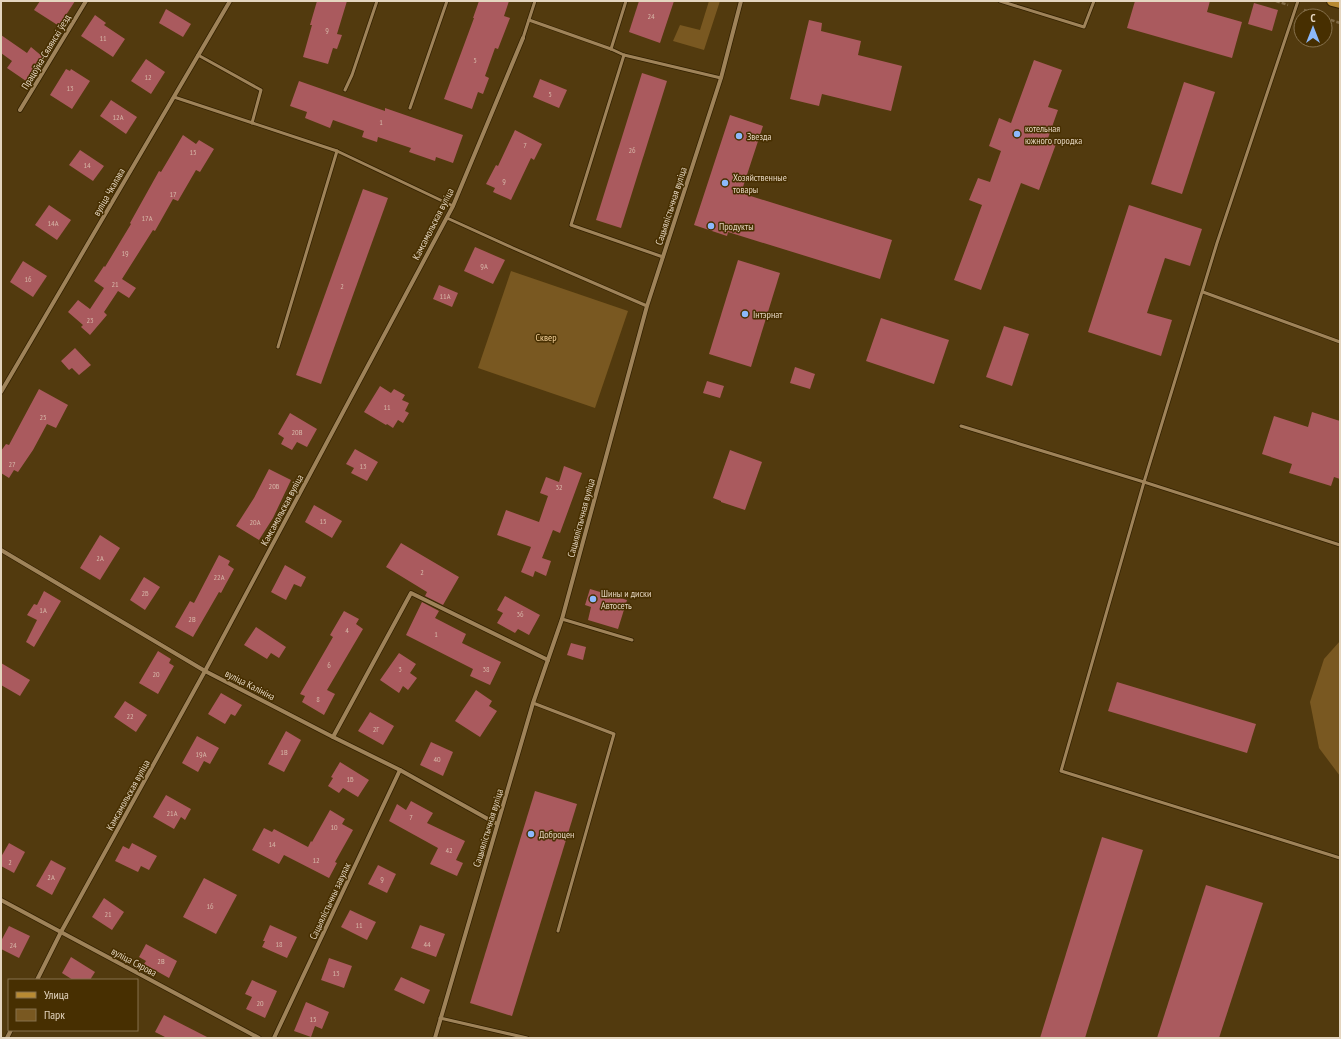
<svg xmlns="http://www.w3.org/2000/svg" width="1341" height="1039" font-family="'PT Sans Narrow',sans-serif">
<rect width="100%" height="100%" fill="#523a0e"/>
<!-- green -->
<g fill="#795821">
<polygon points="709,1 720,1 704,50 673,41 680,25 700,30"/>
<polygon points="511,271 628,311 595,408 478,368"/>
<polygon points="1340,641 1340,776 1319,748 1310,702 1324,659"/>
</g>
<!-- building -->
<g fill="#aa5a5e">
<polygon points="40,1 75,1 59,26 34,10"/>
<polygon points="317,1 347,1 337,34 342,35 337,49 333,48 328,64 303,57 312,25 310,25"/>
<polygon points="479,1 509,1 504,16 510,18 498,49 495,48 485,76 489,78 483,94 478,92 472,109 444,99 474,18 473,18"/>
<polygon points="639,1 674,1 660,43 629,32"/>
<polygon points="1135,1 1210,1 1207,12 1242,22 1232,58 1127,28"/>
<polygon points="1254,3 1278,10 1272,31 1248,24"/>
<polygon points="166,9 191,24 183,37 159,23"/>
<polygon points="95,15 106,23 104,25 125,39 113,57 81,36"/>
<polygon points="809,20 822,23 821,31 861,41 858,55 902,66 891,111 822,94 819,106 790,99"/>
<polygon points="1,35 27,53 31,47 43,57 26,81 7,68 12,61 1,53"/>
<polygon points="146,59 165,72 151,94 131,81"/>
<polygon points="1034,60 1062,70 1048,107 1058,110 1047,141 1056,144 1039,190 1021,183 981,290 954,280 982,205 969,200 978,178 990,182 1001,151 989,146 999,118 1011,123"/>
<polygon points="66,69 70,71 71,69 90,81 72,109 50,95"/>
<polygon points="642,73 667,81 621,228 596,220"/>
<polygon points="540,79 567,90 559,108 533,97"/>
<polygon points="299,81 385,111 385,108 463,135 453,163 436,157 435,161 409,152 411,148 378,137 377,142 362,137 364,131 333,120 330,128 305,118 307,112 290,106"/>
<polygon points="1184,82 1215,92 1182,194 1151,184"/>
<polygon points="111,100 137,117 126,134 100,116"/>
<polygon points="730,115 763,126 741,193 892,240 880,279 728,232 727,236 694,225"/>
<polygon points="515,130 542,144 534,160 531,158 511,200 493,192 495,188 486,184 496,165 498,166"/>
<polygon points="183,135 196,144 199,140 214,149 200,172 196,170 178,201 173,199 155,231 153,230 122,279 136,288 129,298 118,291 104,312 107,315 90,335 81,327 83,325 68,312 78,300 90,309 104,288 94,281 104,266 105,267 131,224 130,223 159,171 161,172"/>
<polygon points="80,150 104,166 93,181 69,165"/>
<polygon points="363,189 388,198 321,384 296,375"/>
<polygon points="49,205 71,220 57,240 35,225"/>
<polygon points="1129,205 1202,229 1190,266 1165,258 1147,313 1172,320 1161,356 1088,332"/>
<polygon points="475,247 505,260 493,284 464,271"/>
<polygon points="738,260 780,273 751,367 709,354"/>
<polygon points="23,261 47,276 33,297 10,282"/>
<polygon points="439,285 458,293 452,307 433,299"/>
<polygon points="881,318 949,340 934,384 866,361"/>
<polygon points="1004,326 1029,334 1012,386 986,377"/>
<polygon points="75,348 91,365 79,375 72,368 69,370 61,361"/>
<polygon points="795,367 815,374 810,389 790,383"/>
<polygon points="707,381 724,386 720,398 703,393"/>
<polygon points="380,386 391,393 394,389 405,395 402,400 409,403 405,411 409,413 403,423 398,420 393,428 387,424 386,425 364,412"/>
<polygon points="39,389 68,405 56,428 47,424 33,450 18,472 14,470 9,478 1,473 1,451 6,444 9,445"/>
<polygon points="1312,412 1340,421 1340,479 1334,477 1331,486 1289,473 1292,464 1262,454 1274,416 1308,427"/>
<polygon points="290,413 317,429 307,447 297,442 292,450 281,444 284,438 278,434"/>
<polygon points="355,449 378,462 367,481 351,473 354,468 346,464"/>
<polygon points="730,450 762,462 745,510 721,502 721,501 713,498"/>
<polygon points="564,466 582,473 560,533 553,530 542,558 551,561 546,576 535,571 533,577 521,572 531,547 497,535 506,510 539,522 548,496 540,493 546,477 559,482"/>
<polygon points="269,469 291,480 273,518 259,540 236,526 254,498"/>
<polygon points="314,505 342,521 332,538 305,522"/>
<polygon points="100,535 120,548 100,580 80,568"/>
<polygon points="401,543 459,577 443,605 425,596 427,592 386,567"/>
<polygon points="219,555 230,561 228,565 234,569 221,593 219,592 193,637 175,627 190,601 194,603"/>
<polygon points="285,565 306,577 301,587 294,584 286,600 271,592"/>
<polygon points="144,577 160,587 145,610 130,600"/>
<polygon points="590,589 627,600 618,629 588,620 591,607 585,605"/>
<polygon points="44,591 61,601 34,647 26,642 37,620 27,615 34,604 37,605"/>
<polygon points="505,596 540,615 529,635 518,629 515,633 497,623 503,613 497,610"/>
<polygon points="422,602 439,611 435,618 466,634 462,643 501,662 490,685 470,676 473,669 406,635"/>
<polygon points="344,611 359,619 356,624 363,629 327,690 335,694 324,715 302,702 305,696 300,694 333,637 330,635"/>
<polygon points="256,627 286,647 279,658 271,653 267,659 244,645"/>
<polygon points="571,643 586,647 583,660 567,655"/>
<polygon points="158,651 171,659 169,663 174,666 158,694 139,683"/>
<polygon points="399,653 416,664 410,673 417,678 408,690 403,686 399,693 380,680"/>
<polygon points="1,663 30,680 20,696 1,685"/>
<polygon points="1117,682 1256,724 1247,753 1108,711"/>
<polygon points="476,690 492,701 489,706 497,711 480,737 455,721"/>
<polygon points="221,693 242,705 235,716 231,714 225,724 208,714"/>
<polygon points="125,701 147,715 136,732 114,717"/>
<polygon points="370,712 394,726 383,745 358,731"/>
<polygon points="286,731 301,740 284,772 268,764"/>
<polygon points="197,736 219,748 210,764 204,761 198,772 182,763"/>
<polygon points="431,742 453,752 443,776 420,765"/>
<polygon points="340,762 369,780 358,797 343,788 339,793 328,786 333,778 331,777"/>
<polygon points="535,791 577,804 512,1016 470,1003"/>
<polygon points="166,795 191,809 185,820 181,817 174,829 153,817"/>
<polygon points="411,801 433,813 427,823 465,841 456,860 463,863 457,876 430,864 438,848 389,821 397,804 406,810"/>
<polygon points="330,810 345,819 342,824 353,830 335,862 337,863 329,878 284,855 279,864 252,850 264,828 272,832 274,829 308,847 311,841 312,842"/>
<polygon points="1102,837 1143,850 1085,1038 1040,1038"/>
<polygon points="9,843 25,852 14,873 1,866 1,857"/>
<polygon points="132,843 157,856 149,870 141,866 138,872 115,861 123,846 129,849"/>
<polygon points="51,860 66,868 52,895 36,886"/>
<polygon points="378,865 396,874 387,893 368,884"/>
<polygon points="204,878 237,895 216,934 183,917"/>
<polygon points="1206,885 1263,903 1219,1038 1157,1038"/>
<polygon points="104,898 124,912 112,930 92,917"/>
<polygon points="350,910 376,922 367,940 341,927"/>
<polygon points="270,925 297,937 287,958 262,947 265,941 263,941"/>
<polygon points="420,925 445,934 436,957 411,948"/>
<polygon points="9,926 30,936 19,958 1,949 1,941"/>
<polygon points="146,944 177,961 169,978 144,964 146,961 139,957"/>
<polygon points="71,957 95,972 90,980 73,980 62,973"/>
<polygon points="329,958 352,966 344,988 321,980"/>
<polygon points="401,977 430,990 424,1004 394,990"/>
<polygon points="252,980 277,991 265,1018 246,1009 252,997 245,994"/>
<polygon points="306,1002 329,1012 322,1029 315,1026 311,1037 294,1031"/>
<polygon points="164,1015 209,1038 167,1038 155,1032"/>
</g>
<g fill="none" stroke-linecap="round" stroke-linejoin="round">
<defs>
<g id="lane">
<polyline points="1000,1 1084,27 1094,1"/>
<polyline points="1298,1 1217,243 1144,482 1061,771 1340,858"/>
<polyline points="529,20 611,49 624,55 721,78"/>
<polyline points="523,38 535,1"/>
<polyline points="611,49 626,1"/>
<polyline points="198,55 261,90 252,123"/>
<polyline points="624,55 571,225 663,257"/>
<polyline points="345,90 352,75 377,1"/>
<polyline points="174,97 337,151 453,206"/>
<polyline points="410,108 447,1"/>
<polyline points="447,218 513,248 647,306"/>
<polyline points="1203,292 1340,342"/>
<polyline points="278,347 337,151"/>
<polyline points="961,426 1144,482 1340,545"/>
<polyline points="562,619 632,640"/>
<polyline points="533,703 614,734 558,931"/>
<polyline points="440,1018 527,1038"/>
</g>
<g id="street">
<polyline points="20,110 86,1"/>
<polyline points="1,392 230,1"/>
<polyline points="1,550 205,671 333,737 400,770 497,824"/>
<polyline points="333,737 411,593 548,660"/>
<polyline points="1,900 259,1038"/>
<polyline points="37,980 61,932 205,671 453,206 523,38"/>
<polyline points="7,1038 11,1030"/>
<polyline points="274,1038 400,770"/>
<polyline points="435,1038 533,703 562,619 647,306 721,78 741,1"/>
</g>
<polyline id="primary" points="1332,1 1340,3"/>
</defs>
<!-- lane casing -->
<use href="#lane" stroke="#332101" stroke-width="4.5"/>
<!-- street casing -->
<use href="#street" stroke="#332101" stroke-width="5.5"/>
<!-- primary casing -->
<use href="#primary" stroke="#332101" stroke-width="12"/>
<!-- path -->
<g stroke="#806a45" stroke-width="2.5" stroke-dasharray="4 2" stroke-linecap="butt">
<polyline points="1276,1 1288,5"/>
<polyline points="1304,10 1320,16"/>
<polyline points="1325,18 1340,23"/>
</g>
<!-- lane -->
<use href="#lane" stroke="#9f8359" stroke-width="3"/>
<!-- street -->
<use href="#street" stroke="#9f8359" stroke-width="4"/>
<!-- primary -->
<use href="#primary" stroke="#b88a32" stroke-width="10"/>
</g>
<!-- markers -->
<g fill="#8cb9fc" stroke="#472f01" stroke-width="1.5">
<circle cx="1017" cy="134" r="4"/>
<circle cx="739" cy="136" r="4"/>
<circle cx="725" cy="183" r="4"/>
<circle cx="711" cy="226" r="4"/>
<circle cx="745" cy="314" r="4"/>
<circle cx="593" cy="599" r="4"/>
<circle cx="531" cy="834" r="4"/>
</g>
<g text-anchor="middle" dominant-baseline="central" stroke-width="3" stroke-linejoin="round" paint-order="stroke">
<!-- number labels -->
<g font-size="8" fill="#d6b6a7">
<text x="651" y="16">24</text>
<text x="327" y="30">9</text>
<text x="103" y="38">11</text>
<text x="475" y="60">5</text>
<text x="148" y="77">12</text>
<text x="70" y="88">13</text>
<text x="550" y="94">5</text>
<text x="118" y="117">12А</text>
<text x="381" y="122">1</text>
<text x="525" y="145">7</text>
<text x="632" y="150">26</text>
<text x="193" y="152">15</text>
<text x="87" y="165">14</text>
<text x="504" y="181">9</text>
<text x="173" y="194">17</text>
<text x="147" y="218">17А</text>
<text x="53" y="223">14А</text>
<text x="125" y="253">19</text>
<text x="484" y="266">9А</text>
<text x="28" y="279">16</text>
<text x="115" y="284">21</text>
<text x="342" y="286">2</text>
<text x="445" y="296">11А</text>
<text x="90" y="320">23</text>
<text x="387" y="407">11</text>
<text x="43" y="417">25</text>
<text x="297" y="432">20В</text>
<text x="12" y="464">27</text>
<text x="363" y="466">13</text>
<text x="274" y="486">20Б</text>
<text x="559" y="487">32</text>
<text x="323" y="521">15</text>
<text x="255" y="522">20А</text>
<text x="100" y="558">2А</text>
<text x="422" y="572">2</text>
<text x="219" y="577">22А</text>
<text x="145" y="593">2Б</text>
<text x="43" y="610">1А</text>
<text x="520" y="614">36</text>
<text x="192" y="619">2В</text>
<text x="347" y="630">4</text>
<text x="436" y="634">1</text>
<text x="329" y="665">6</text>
<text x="400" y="669">3</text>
<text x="486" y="669">38</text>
<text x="156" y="674">20</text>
<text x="318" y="699">8</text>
<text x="130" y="716">22</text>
<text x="376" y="729">2Г</text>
<text x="284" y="752">1В</text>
<text x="201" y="754">19А</text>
<text x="437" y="759">40</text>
<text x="350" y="779">1Б</text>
<text x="172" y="813">21А</text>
<text x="411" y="817">7</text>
<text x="334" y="827">10</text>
<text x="272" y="844">14</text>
<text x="449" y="850">42</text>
<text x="316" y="860">12</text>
<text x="10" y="862">2</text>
<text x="51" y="877">2А</text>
<text x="382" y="879">9</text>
<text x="210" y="906">16</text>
<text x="108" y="914">21</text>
<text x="359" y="925">11</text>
<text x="279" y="944">18</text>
<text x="427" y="944">44</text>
<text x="13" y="945">24</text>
<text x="161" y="961">2В</text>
<text x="336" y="973">13</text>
<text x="260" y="1003">20</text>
<text x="313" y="1019">15</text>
</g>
<!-- street labels -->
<g font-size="10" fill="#e4d5bf" stroke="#472f01">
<text transform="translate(46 52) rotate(-59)">Працоўна-Сялянскі ўезд</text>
<text transform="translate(109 192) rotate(-60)">вуліца Чкалава</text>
<text transform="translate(671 206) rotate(-72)">Сацыялістычная вуліца</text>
<text transform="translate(433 224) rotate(-63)">Камсамольская вуліца</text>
<text transform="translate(282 510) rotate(-62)">Камсамольская вуліца</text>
<text transform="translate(581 518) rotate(-75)">Сацыялістычная вуліца</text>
<text transform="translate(250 685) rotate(27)">вуліца Калініна</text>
<text transform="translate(128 795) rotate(-61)">Камсамольская вуліца</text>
<text transform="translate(488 828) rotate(-73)">Сацыялістычная вуліца</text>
<text transform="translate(330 901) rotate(-65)">Сацыялістычны завулак</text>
<text transform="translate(134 962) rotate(28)">вуліца Сярова</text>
</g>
<!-- poi labels -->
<g font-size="10" fill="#e4d5bf" stroke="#472f01" text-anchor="start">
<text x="1025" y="128">котельная<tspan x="1025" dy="12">южного городка</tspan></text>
<text x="747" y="136">Звезда</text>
<text x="733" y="177">Хозяйственные<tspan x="733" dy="12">товары</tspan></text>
<text x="719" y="226">Продукты</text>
<text x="753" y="314">Інтэрнат</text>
<text x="601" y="593">Шины и диски<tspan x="601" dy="12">Автосеть</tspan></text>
<text x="539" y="834">Доброцен</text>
</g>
<!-- park labels -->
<g font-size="10" fill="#f8d49d" stroke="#472f01">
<text x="546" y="337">Сквер</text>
</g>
</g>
<!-- border -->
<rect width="1341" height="1039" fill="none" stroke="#e4d5bf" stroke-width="4"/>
<!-- legend -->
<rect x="8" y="979" width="130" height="52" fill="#472f01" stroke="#86714d"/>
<rect x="16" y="992" width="20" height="6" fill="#b88a32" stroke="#86714d"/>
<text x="44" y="999" font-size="12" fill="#e4d5bf">Улица</text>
<rect x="16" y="1009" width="20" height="12" fill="#795821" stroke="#86714d"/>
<text x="44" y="1019" font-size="12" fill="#e4d5bf">Парк</text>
<!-- north arrow -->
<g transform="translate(1313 28)"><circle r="19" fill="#472f01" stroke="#86714d"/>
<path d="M0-3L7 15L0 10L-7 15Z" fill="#8cb9fc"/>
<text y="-6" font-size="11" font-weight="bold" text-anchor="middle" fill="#e4d5bf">С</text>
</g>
</svg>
